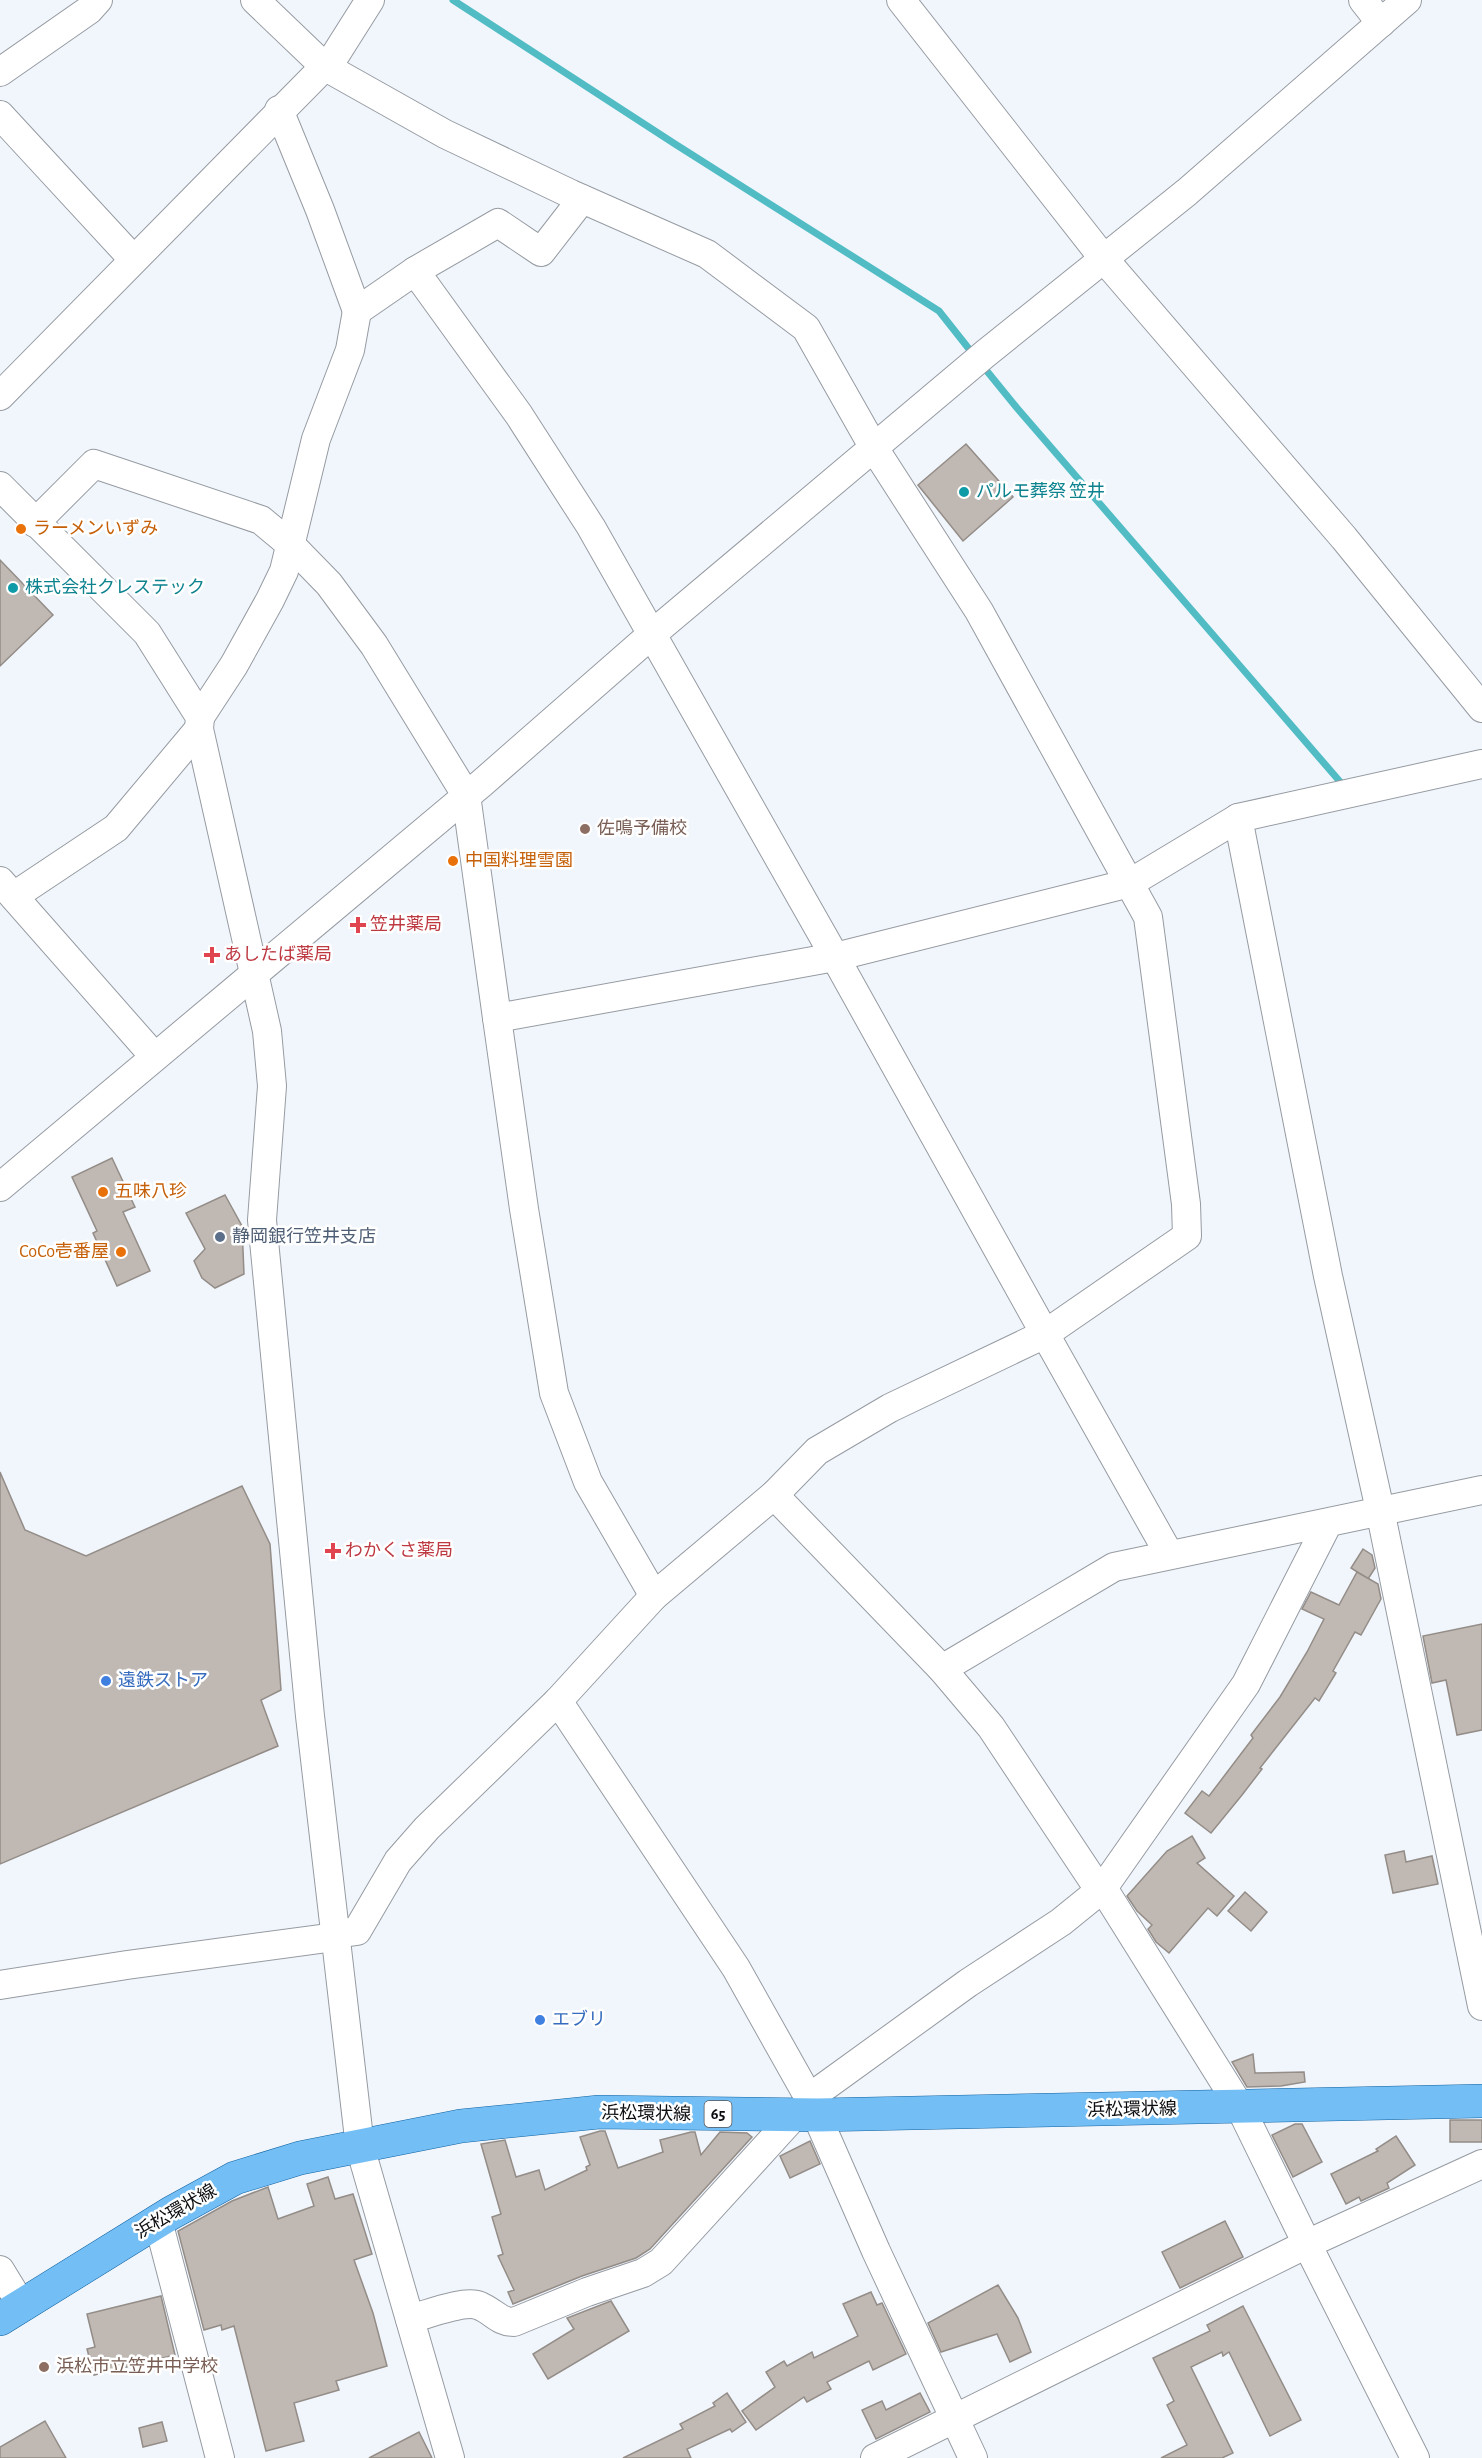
<svg xmlns="http://www.w3.org/2000/svg" width="1482" height="2458" font-family="'Alegreya Sans','Noto Sans JP',sans-serif">
<rect width="100%" height="100%" fill="#f1f6fd"/>
<g fill="none" stroke-linecap="round" stroke-linejoin="round">
<!-- stream -->
<g stroke="#51bcc4" stroke-width="7">
<polyline points="453,0 675,144 939,311 973,354"/>
<polyline points="982,365 1017,408 1342,784"/>
</g>
</g>
<!-- building -->
<g fill="#c0b9b3" stroke="#938c87" stroke-width="1.5">
<polygon points="966,444 1013,497 963,541 918,485"/>
<polygon points="0,560 53,615 0,666"/>
<polygon points="112,1158 135,1207 123,1212 150,1271 117,1286 93,1233 97,1231 72,1177"/>
<polygon points="225,1195 242,1226 244,1274 215,1288 202,1278 194,1261 205,1249 186,1213"/>
<polygon points="0,1472 25,1530 86,1556 242,1486 270,1544 281,1690 261,1700 278,1746 0,1864"/>
<polygon points="1363,1549 1372,1555 1375,1568 1368,1579 1351,1568"/>
<polygon points="1357,1572 1378,1584 1381,1599 1361,1635 1355,1632 1333,1671 1336,1673 1319,1701 1315,1698 1260,1768 1262,1769 1242,1795 1211,1833 1185,1813 1202,1791 1209,1796 1253,1738 1251,1735 1280,1697 1307,1652 1324,1619 1302,1609 1311,1592 1339,1605"/>
<polygon points="1482,1624 1482,1730 1457,1735 1446,1680 1432,1683 1423,1636"/>
<polygon points="1192,1836 1205,1858 1197,1863 1234,1896 1217,1916 1208,1908 1169,1953 1156,1942 1148,1929 1152,1925 1137,1911 1127,1896 1167,1851"/>
<polygon points="1404,1851 1406,1862 1432,1856 1438,1884 1393,1893 1385,1855"/>
<polygon points="1245,1892 1267,1912 1251,1931 1228,1911"/>
<polygon points="1253,2054 1255,2073 1304,2072 1305,2082 1281,2086 1247,2087 1232,2062"/>
<rect x="1450" y="2120" width="32" height="22"/>
<polygon points="1295,2124 1302,2124 1322,2162 1293,2177 1272,2135"/>
<polygon points="600,2131 605,2131 618,2168 663,2152 660,2140 691,2132 695,2132 701,2155 720,2132 747,2133 752,2137 650,2249 636,2258 582,2276 513,2304 508,2292 514,2290 498,2256 503,2254 492,2217 501,2214 481,2144 505,2140 516,2177 539,2170 545,2190 587,2170 586,2167 590,2165 580,2137"/>
<polygon points="1396,2136 1415,2165 1387,2183 1389,2188 1361,2201 1359,2197 1346,2204 1331,2174 1378,2151 1376,2149"/>
<polygon points="810,2141 820,2164 790,2178 780,2156"/>
<polygon points="328,2177 335,2199 353,2194 372,2254 354,2260 373,2313 387,2366 336,2381 339,2390 294,2403 304,2441 266,2451 234,2326 222,2330 221,2325 204,2330 178,2231 232,2201 268,2187 278,2219 314,2206 307,2184"/>
<polygon points="1225,2221 1243,2257 1180,2288 1162,2252"/>
<polygon points="998,2285 1018,2318 1031,2352 1010,2362 997,2334 941,2352 928,2323"/>
<polygon points="871,2292 877,2305 882,2303 906,2354 873,2370 869,2361 827,2382 831,2389 807,2402 804,2397 756,2430 742,2411 775,2387 766,2372 784,2361 787,2366 812,2352 814,2358 858,2336 843,2304"/>
<polygon points="161,2296 175,2355 94,2375 87,2349 95,2347 87,2314"/>
<polygon points="611,2301 629,2331 548,2379 533,2354 574,2329 567,2318"/>
<polygon points="1243,2306 1301,2420 1270,2436 1229,2352 1223,2356 1222,2352 1191,2367 1233,2453 1222,2458 1161,2458 1187,2445 1167,2405 1174,2401 1153,2358 1210,2331 1207,2325"/>
<polygon points="727,2393 746,2422 732,2432 730,2429 687,2449 691,2458 623,2458 683,2429 680,2424 715,2406 713,2403"/>
<polygon points="920,2393 930,2412 876,2439 862,2410 882,2401 886,2410"/>
<polygon points="45,2421 66,2458 0,2458 0,2447"/>
<polygon points="162,2422 167,2441 143,2447 139,2428"/>
<polygon points="419,2432 432,2458 369,2458"/>
</g>
<g fill="none" stroke-linecap="round" stroke-linejoin="round">
<defs>
<g id="minor">
<polyline points="255,0 324,66 445,134 571,194 707,254 806,328 874,448 979,611 1148,917 1186,1204 1187,1236 1045,1334 835,957 591,527 519,415 415,271 357,311 320,210 279,110"/>
<polyline points="901,0 1104,259 1344,538 1482,708"/>
<polyline points="1363,0 1381,23"/>
<polyline points="0,72 89,10 98,0"/>
<polyline points="0,115 133,259"/>
<polyline points="415,271 498,223 541,252 582,199"/>
<polyline points="0,396 334,57 370,0"/>
<polyline points="0,486 147,633 200,717 199,729 267,1031 272,1086 262,1220 310,1716 360,2147 450,2458"/>
<polyline points="35,523 94,464 261,520 291,545 329,584 374,645 466,795 497,1018 835,957 1130,883 1238,818 1328,1276 1380,1510 1482,2006"/>
<polyline points="200,717 234,665 270,600 284,571 316,439 350,350 357,311"/>
<polyline points="1238,818 1482,764"/>
<polyline points="0,881 154,1056"/>
<polyline points="14,896 116,828 199,729"/>
<polyline points="497,1018 524,1209 554,1393 588,1482 654,1596 774,1495 942,1669"/>
<polyline points="0,1187 482,783 651,635 985,354 1187,192 1407,0"/>
<polyline points="774,1495 817,1451 890,1408 1045,1334 1169,1554"/>
<polyline points="558,1701 736,1968 809,2098 876,2251 973,2458"/>
<polyline points="335,1934 357,1931 398,1861 427,1828 558,1701 654,1596"/>
<polyline points="0,1985 127,1965 335,1937"/>
<polyline points="809,2098 968,1983 1061,1922 1103,1888 1246,1684 1328,1523"/>
<polyline points="158,2221 220,2458"/>
<polyline points="0,2270 22,2306"/>
<path d="M410,2319C426,2315 465,2299 480,2306C494,2312 499,2322 514,2322L587,2292L643,2273L661,2262L794,2116"/>
<polyline points="875,2458 1307,2244 1482,2164"/>
<polyline points="1415,2458 1307,2244 1240,2107 1103,1888 1092,1879 991,1727 942,1669 1114,1567 1482,1490"/>
</g>
<polyline id="major" points="0,2319 171,2213 235,2178 300,2158 461,2126 599,2112 818,2115 1482,2101"/>
</defs>
<!-- minor casing -->
<use href="#minor" stroke="#969ba2" stroke-width="30"/>
<!-- major casing -->
<use href="#major" stroke="#1263a0" stroke-width="34"/>
<!-- minor -->
<use href="#minor" stroke="#fff" stroke-width="28"/>
<!-- major -->
<use href="#major" stroke="#73bef5" stroke-width="33"/>
</g>
<!-- markers -->
<g fill="#0f9aa8" stroke="#fff" stroke-width="2">
<circle cx="964" cy="492" r="6"/>
<circle cx="13" cy="588" r="6"/>
</g>
<g fill="#e8710a" stroke="#fff" stroke-width="2">
<circle cx="21" cy="529" r="6"/>
<circle cx="453" cy="861" r="6"/>
<circle cx="103" cy="1192" r="6"/>
<circle cx="121" cy="1252" r="6"/>
</g>
<g fill="#8d6e63" stroke="#fff" stroke-width="2">
<circle cx="585" cy="829" r="6"/>
<circle cx="44" cy="2367" r="6"/>
</g>
<g fill="#e0444e" stroke="#fff" stroke-width="2">
<path d="M355 916h6v6h6v6h-6v6h-6v-6h-6v-6h6z"/>
<path d="M209 946h6v6h6v6h-6v6h-6v-6h-6v-6h6z"/>
<path d="M330 1542h6v6h6v6h-6v6h-6v-6h-6v-6h6z"/>
</g>
<circle fill="#5c6f8a" stroke="#fff" stroke-width="2" cx="220" cy="1237" r="6"/>
<g fill="#3f7fe0" stroke="#fff" stroke-width="2">
<circle cx="106" cy="1681" r="6"/>
<circle cx="540" cy="2020" r="6"/>
</g>
<g text-anchor="middle" dominant-baseline="central" stroke-width="5" stroke-linejoin="round" paint-order="stroke">
<!-- shield labels -->
<rect fill="#fff" stroke="#555658" stroke-width="1.5" x="704.5" y="2101" width="27" height="26" rx="4.5"/>
<g font-size="16" font-weight="bold" fill="#0c0d10">
<text x="718" y="2114">65</text>
</g>
<!-- culture labels -->
<g font-size="18" fill="#0d838f" stroke="#fff" text-anchor="start">
<text x="976" y="492">パルモ葬祭 笠井</text>
<text x="25" y="588">株式会社クレステック</text>
</g>
<!-- food labels -->
<g font-size="18" fill="#c56008" stroke="#fff" text-anchor="start">
<text x="33" y="529">ラーメンいずみ</text>
<text x="465" y="861">中国料理雪園</text>
<text x="115" y="1192">五味八珍</text>
<text x="109" y="1252" text-anchor="end">CoCo壱番屋</text>
</g>
<!-- education labels -->
<g font-size="18" fill="#785e54" stroke="#fff" text-anchor="start">
<text x="597" y="829">佐鳴予備校</text>
<text x="56" y="2367">浜松市立笠井中学校</text>
</g>
<!-- health labels -->
<g font-size="18" fill="#be3a42" stroke="#fff" text-anchor="start">
<text x="370" y="925">笠井薬局</text>
<text x="224" y="955">あしたば薬局</text>
<text x="345" y="1551">わかくさ薬局</text>
</g>
<!-- service labels -->
<g font-size="18" fill="#4e5e75" stroke="#fff" text-anchor="start">
<text x="232" y="1237">静岡銀行笠井支店</text>
</g>
<!-- shop labels -->
<g font-size="18" fill="#366cbe" stroke="#fff" text-anchor="start">
<text x="118" y="1681">遠鉄ストア</text>
<text x="552" y="2020">エブリ</text>
</g>
<!-- street labels -->
<g font-size="18" fill="#0c0d10" stroke="#fff">
<text transform="translate(1132 2110) rotate(-1)">浜松環状線</text>
<text transform="translate(646 2114) rotate(1)">浜松環状線</text>
<text transform="translate(176 2212) rotate(-30)">浜松環状線</text>
</g>
</g>
</svg>
